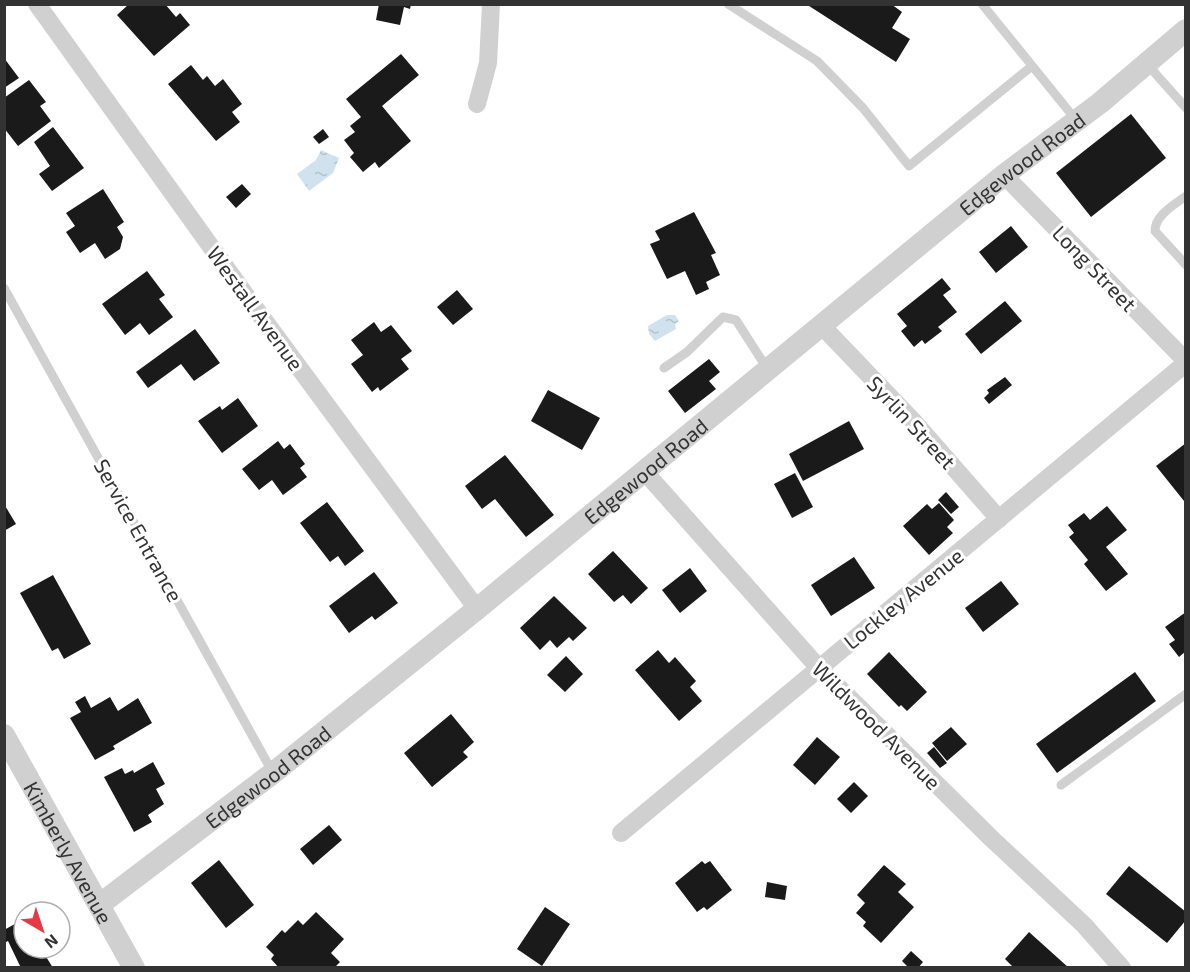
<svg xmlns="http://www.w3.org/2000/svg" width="1190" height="972" font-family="'Exo 2',sans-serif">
<defs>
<pattern id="water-ripples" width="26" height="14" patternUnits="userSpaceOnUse" patternTransform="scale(1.5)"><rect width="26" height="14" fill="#cfe2ee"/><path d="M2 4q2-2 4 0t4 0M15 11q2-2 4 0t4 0" fill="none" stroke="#b2c2cd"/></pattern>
</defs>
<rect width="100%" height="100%" fill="#fff"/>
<!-- water -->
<g fill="url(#water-ripples)">
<polygon points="321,150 339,158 333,173 309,191 297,174 316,160"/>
<polygon points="667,315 675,315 679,321 675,324 676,329 655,341 649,334 648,326"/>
</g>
<!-- building -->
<g fill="#1a1a1a">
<polygon points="129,4 165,4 176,17 180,13 190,25 154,56 117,15"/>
<polygon points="379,4 411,4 410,9 404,7 400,25 376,20"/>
<polygon points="806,4 891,4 902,12 892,28 910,39 896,62"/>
<polygon points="401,54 419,75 382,106 411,141 379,168 375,162 363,172 350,157 354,153 344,140 355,132 350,126 361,117 346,99"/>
<polygon points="4,58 19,78 4,88"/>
<polygon points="191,65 203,80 207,76 215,86 223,79 242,104 232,112 240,122 216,141 168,84"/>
<polygon points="29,80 46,102 40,106 51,121 18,146 4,128 4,98"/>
<polygon points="1131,114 1166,158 1091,217 1056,173"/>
<polygon points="53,127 84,168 52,191 39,174 50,166 34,142"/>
<polygon points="323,129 329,137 319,144 313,137"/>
<polygon points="242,184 251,194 236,208 226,197"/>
<polygon points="103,189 124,222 117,227 123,237 120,249 105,259 95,243 80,253 66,232 75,226 66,213"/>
<polygon points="694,212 716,253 711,255 720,275 706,282 709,289 696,295 685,271 667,279 650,244 660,240 655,231"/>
<polygon points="1011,226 1028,247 996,273 979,252"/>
<polygon points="147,271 165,295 159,299 173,317 149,335 140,323 125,335 102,304"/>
<polygon points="942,278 951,289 943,295 957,312 938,327 942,331 925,344 922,340 914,347 901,331 907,326 897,314"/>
<polygon points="457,290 473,309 453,325 437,307"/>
<polygon points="1005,301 1022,321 981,354 965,334"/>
<polygon points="374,322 381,332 391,325 412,351 401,359 409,369 380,391 378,387 372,392 351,364 363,355 351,340"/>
<polygon points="195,329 220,363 194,381 181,364 148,388 136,372"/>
<polygon points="709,359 720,372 709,381 716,389 685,413 668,391"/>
<polygon points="1005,377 1012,385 989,404 984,398 989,393 987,390"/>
<polygon points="548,390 600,418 582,450 531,421"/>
<polygon points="238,398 258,426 222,453 198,421 220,406 222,410"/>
<polygon points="849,421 864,449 803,481 789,454"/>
<polygon points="278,441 284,449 290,444 305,464 300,468 307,477 283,495 272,480 259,490 242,469"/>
<polygon points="1186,443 1186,499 1184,501 1156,466"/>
<polygon points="505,455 554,515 526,537 495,499 482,509 465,486"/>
<polygon points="795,473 813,507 792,518 774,484"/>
<polygon points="946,492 959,507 951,514 938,500"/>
<polygon points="327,502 364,551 345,566 338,556 330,562 300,523"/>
<polygon points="939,503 954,520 947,527 953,533 929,555 903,526 927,504 932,509"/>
<polygon points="4,504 16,524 4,531"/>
<polygon points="1107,506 1127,530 1106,547 1128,574 1106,591 1084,564 1088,560 1069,537 1074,533 1068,525 1084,513 1090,520"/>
<polygon points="613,551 648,588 631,604 623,595 614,602 588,574"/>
<polygon points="854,557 875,588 831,616 811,585"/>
<polygon points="690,568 707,591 680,613 662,590"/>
<polygon points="374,572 398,603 375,620 372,616 349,633 329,606"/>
<polygon points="53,575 91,644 64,659 58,648 52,651 20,593"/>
<polygon points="1001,581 1019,604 983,632 965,608"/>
<polygon points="554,596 587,628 573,641 569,637 557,648 550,640 540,650 520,628"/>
<polygon points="1186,612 1186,651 1179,657 1169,644 1175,640 1165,627"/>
<polygon points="658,650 669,663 675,657 696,681 690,687 702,701 679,721 635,670"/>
<polygon points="889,652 927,692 907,711 901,705 899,707 867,674"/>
<polygon points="566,656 583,674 565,692 547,675"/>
<polygon points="1135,672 1156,701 1057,773 1036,744"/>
<polygon points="85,696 91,708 110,697 118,711 138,698 152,723 113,746 115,749 95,760 70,718 81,712 75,702"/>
<polygon points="451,714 474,742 463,752 468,757 432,787 404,753"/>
<polygon points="951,727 967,744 947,761 932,743"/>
<polygon points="817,737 840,757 815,785 793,765"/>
<polygon points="934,747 947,763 940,768 927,753"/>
<polygon points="153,762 165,784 156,789 164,804 148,815 152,822 134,832 104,777 122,768 125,774 133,770 134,773"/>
<polygon points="854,782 868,796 851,813 837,799"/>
<polygon points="329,825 342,840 313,865 300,849"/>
<polygon points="219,860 254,905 226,928 191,883"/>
<polygon points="702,861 705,864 710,861 732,890 707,910 704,907 697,912 675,883"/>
<polygon points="884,865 906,884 898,892 914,907 881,943 863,926 866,922 856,913 865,903 857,895"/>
<polygon points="1129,866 1186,912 1186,920 1167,943 1106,894"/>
<polygon points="767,882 787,886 785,900 765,897"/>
<polygon points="545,907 570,924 542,966 517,949"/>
<polygon points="316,912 344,939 331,953 340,962 334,968 279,968 271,959 274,955 266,947 282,930 285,933 298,920 303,925"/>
<polygon points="22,920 24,948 46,948 49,953 45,955 53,968 21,968 8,941 4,943 4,930"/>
<polygon points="1029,932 1069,968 1014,968 1005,959"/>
<polygon points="911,951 923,962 918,968 909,968 902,961"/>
</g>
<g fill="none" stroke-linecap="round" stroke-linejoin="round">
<!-- service -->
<g stroke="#d0d0d0" stroke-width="9">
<polyline points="728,4 817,61 863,108 909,166 1032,66"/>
<polyline points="982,4 1076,120"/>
<polyline points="1146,63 1186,108"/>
<path d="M1186,196C1174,205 1155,215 1155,231L1186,265"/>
<polyline points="4,288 273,773"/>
<polyline points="664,368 687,352 723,317 736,320 768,370"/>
<polyline points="1061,785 1186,694"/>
</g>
<!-- minor -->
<g stroke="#d0d0d0" stroke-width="18">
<polyline points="37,4 247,297 477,609"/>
<polyline points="477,104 488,63 491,4"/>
<polyline points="1004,175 1186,361"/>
<polyline points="822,326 914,422 999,519"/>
<polyline points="644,471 818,667 992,839 1084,925 1122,968"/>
<polyline points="621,833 1186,363"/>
</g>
<!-- tertiary -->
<g stroke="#d0d0d0" stroke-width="22">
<path id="s1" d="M4,735L134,968"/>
<path id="s2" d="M99,905L273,773L477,609L1004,175L1100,103L1186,30"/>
</g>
</g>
<g text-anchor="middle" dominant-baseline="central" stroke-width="6" stroke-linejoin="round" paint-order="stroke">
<!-- street labels -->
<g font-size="21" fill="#333" stroke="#fff">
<text stroke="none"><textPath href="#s2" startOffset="1184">Edgewood Road</textPath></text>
<text transform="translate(1095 268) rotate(46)">Long Street</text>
<text transform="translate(256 308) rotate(54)">Westall Avenue</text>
<text transform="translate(912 422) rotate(47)">Syrlin Street</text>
<text stroke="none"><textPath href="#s2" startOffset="698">Edgewood Road</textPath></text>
<text transform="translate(139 530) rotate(61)">Service Entrance</text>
<text transform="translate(903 598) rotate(-39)">Lockley Avenue</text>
<text transform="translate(877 725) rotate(45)">Wildwood Avenue</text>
<text stroke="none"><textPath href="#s2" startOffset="212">Edgewood Road</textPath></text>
<text stroke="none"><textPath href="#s1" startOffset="134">Kimberly Avenue</textPath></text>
</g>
</g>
<!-- border -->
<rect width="1190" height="972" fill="none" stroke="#333333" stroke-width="12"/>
<!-- north arrow -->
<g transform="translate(42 930) rotate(141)"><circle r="28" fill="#ffffff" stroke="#adadad" stroke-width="1.5"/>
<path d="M0-4.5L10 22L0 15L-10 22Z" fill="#e63946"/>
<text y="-9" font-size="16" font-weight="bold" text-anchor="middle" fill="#333333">N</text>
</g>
</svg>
